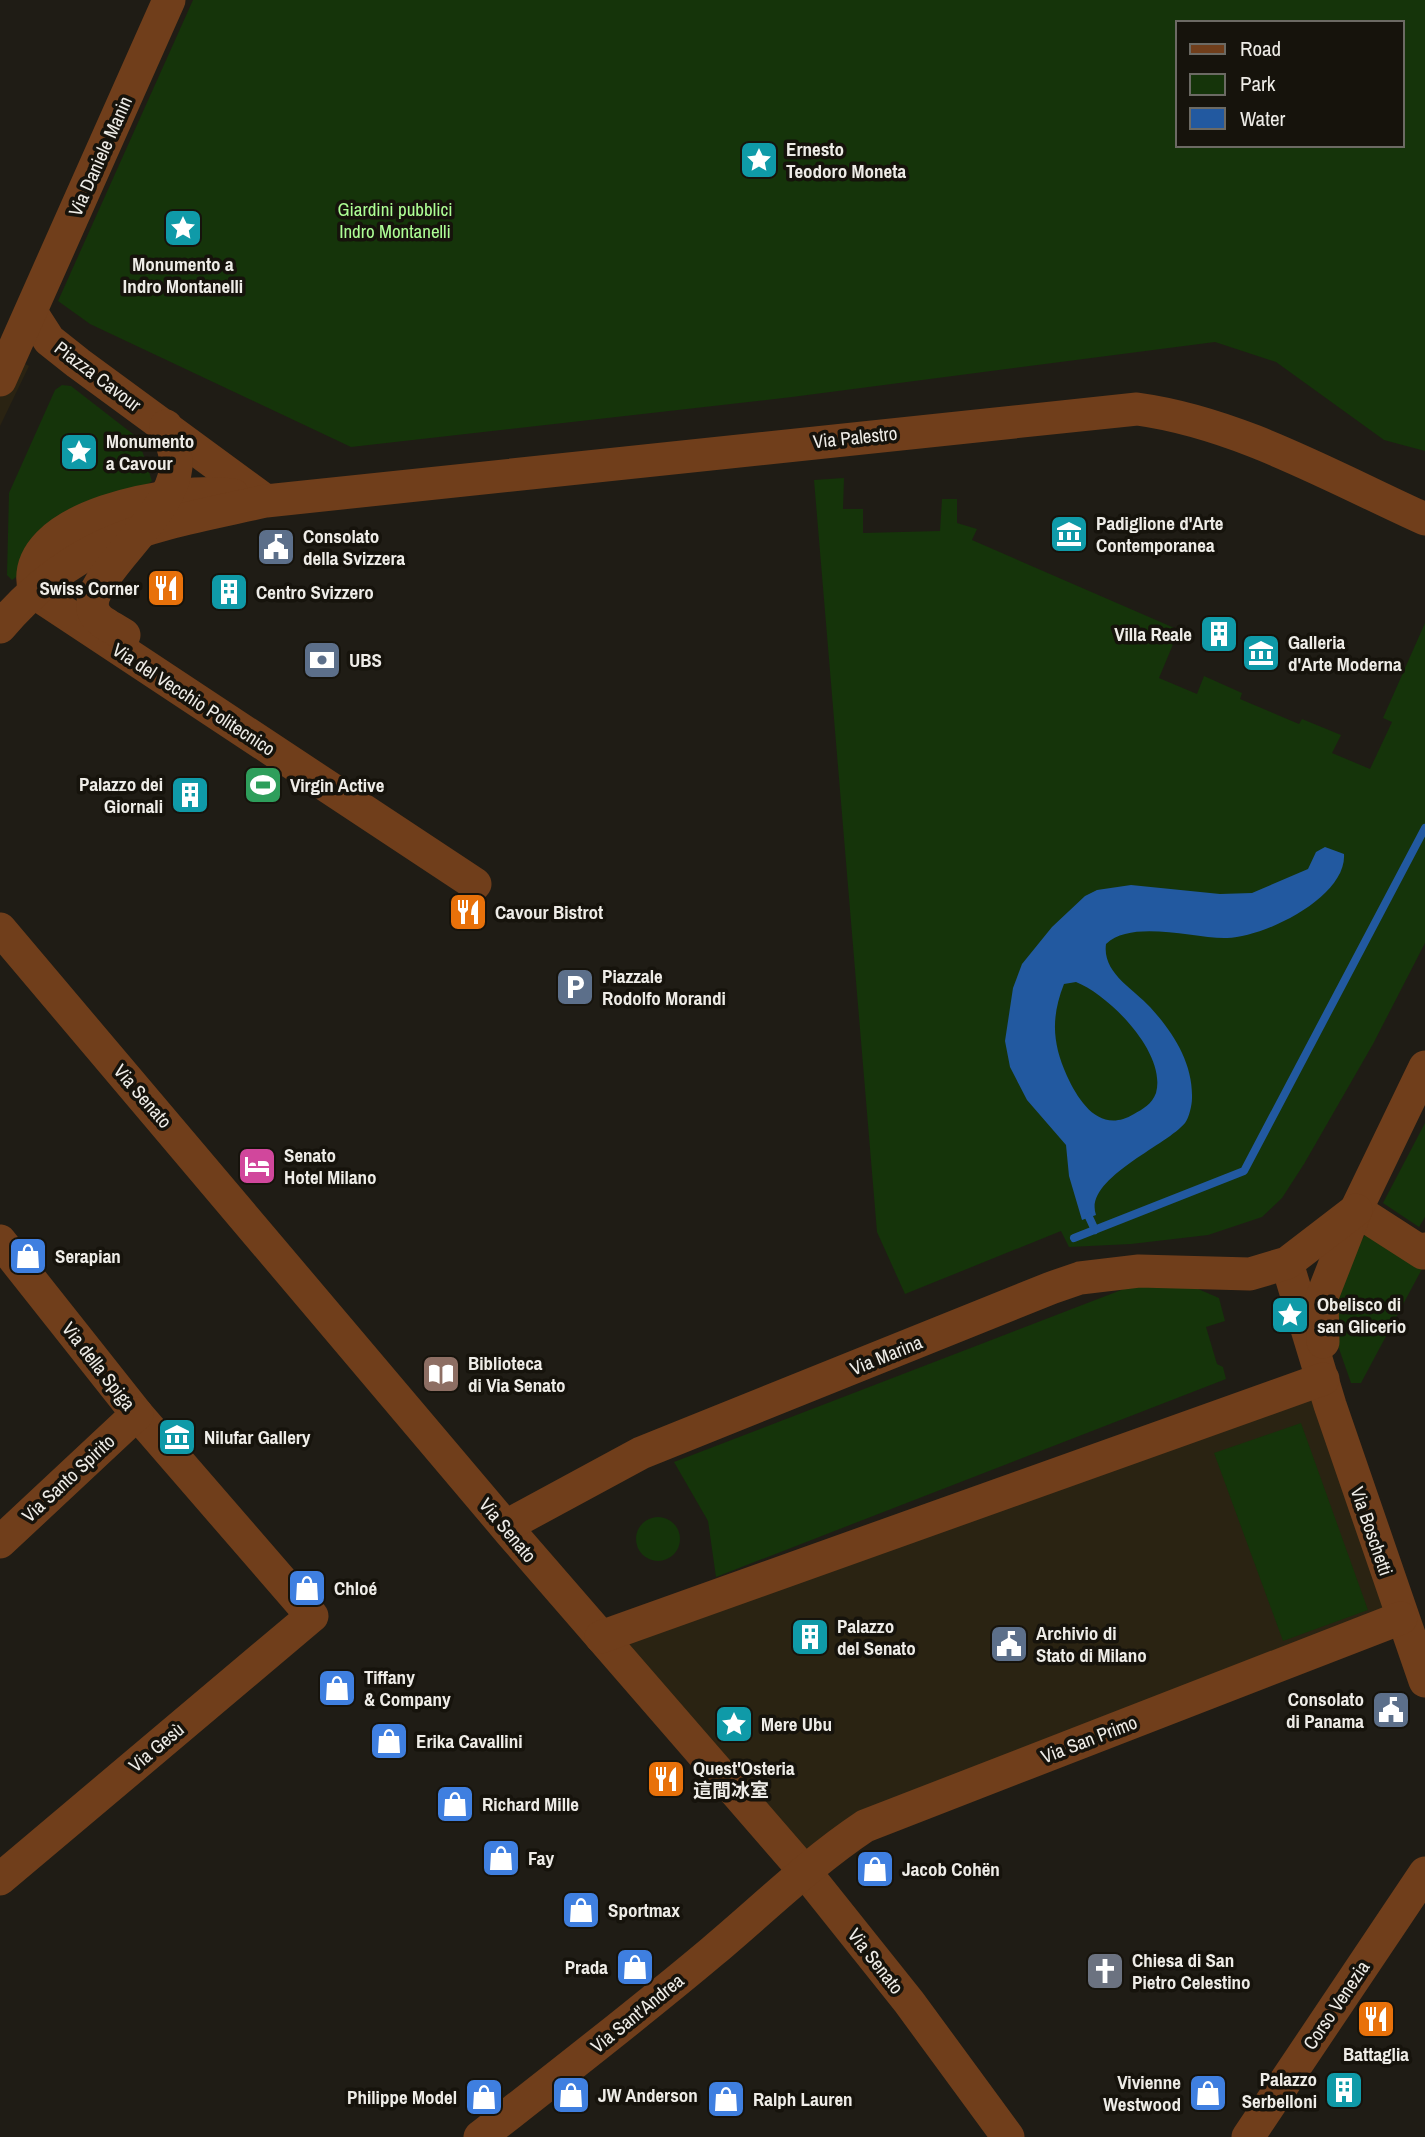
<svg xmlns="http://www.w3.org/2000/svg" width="1425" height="2137" font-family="'Archivo Narrow','Noto Sans SC',sans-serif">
<rect width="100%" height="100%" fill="#1f1c15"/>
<!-- commercial -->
<g fill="#2a2312">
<polygon points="0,350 29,366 0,426"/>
<polygon points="1321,1382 1399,1616 806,1869 608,1636"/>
</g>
<!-- green -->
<g fill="#15340a" fill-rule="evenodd">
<path d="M193,0H1425V451L1384,440L1276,362L1215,342L792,397L351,447L90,324L58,301ZM1178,23H1402V145H1178Z"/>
<polygon points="62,385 71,386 138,438 152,481 12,580 7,575 9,493 55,390"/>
<polygon points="844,478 843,509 863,509 863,533 940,531 942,499 957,499 957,523 977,529 972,540 1179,630 1159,678 1197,694 1204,676 1242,693 1240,699 1299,724 1302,719 1341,735 1332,753 1370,769 1392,722 1383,718 1425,623 1425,943 1373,1044 1304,1164 1282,1198 1262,1217 1208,1235 1131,1244 1069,1247 1061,1231 905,1294 877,1232 814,480"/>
<polygon points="1425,1123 1425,1217 1419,1227 1383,1203"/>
<polygon points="1367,1231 1423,1267 1361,1383 1351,1383 1328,1317 1327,1300"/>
<polygon points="1142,1282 1191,1286 1219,1298 1225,1321 1206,1327 1217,1364 1223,1367 1226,1379 716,1577 708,1521 674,1462"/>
<polygon points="1301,1423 1368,1610 1283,1641 1214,1453"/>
<circle cx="658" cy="1539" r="22"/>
</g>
<!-- water -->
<path fill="#2259a0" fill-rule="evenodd" d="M1325,847L1344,854C1347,897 1265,937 1227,938C1194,939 1133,919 1106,944C1102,973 1134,989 1150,1007C1173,1032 1193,1063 1192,1098C1192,1105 1189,1118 1185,1123C1166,1146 1083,1179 1096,1215L1082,1220L1069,1176L1066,1145L1027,1100L1010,1067L1005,1041L1013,988L1022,964L1052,927L1085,896L1097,890L1131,885L1220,894L1252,893L1308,869L1316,852ZM1076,982C1109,995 1167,1053 1156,1093C1152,1104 1143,1109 1134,1114C1101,1134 1080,1104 1067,1076C1052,1043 1051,1017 1064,984Z"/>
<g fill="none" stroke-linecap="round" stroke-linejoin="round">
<!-- stream -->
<g stroke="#2259a0" stroke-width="8">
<polyline points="1089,1217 1095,1230"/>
<polyline points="1074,1238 1244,1171 1425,828"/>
</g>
<!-- minor -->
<g stroke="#703e1b" stroke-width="33">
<polyline points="31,312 49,340 78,363 262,498"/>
<polyline points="0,380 169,0"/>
<path d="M233,495C180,487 12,514 35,593L475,884"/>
<path d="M0,627C79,534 154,526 266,501L1137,409C1239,423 1332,477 1425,519"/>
<path d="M124,635C115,629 98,622 94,612C80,581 172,518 176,467C177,453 170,439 166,426"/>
<polyline points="0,929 511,1533 806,1873 909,2002 1008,2137"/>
<polyline points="1356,1210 1423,1253 1425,1249"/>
<polyline points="0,1241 137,1414 312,1616 0,1879"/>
<polyline points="1287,1263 1330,1405 1425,1681"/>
<polyline points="1323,1342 1322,1297 1356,1210 1425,1067"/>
<polyline points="506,1526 641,1453 1051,1288 1080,1278 1139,1271 1250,1274 1287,1263 1356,1210"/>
<polyline points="0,1542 137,1414"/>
<polyline points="601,1637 1323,1379"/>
<path d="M480,2137C558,2076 637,2015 713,1951C763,1909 811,1862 865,1826L1401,1618"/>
<polyline points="1248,2137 1425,1873"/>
</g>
</g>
<!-- icons -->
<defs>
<symbol id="sight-square" viewBox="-11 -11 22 22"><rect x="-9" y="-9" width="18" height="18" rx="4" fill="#0f9aa8" stroke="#16130c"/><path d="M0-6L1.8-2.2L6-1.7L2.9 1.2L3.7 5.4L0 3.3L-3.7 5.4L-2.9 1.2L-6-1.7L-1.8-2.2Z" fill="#fff"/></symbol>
<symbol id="museum-square" viewBox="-11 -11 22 22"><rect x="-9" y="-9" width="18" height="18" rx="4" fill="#0f9aa8" stroke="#16130c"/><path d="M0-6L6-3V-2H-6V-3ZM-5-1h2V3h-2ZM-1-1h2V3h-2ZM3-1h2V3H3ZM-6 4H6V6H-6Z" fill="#fff"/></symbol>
<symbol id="civic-square" viewBox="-11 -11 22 22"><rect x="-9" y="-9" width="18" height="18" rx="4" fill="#5c6f8a" stroke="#16130c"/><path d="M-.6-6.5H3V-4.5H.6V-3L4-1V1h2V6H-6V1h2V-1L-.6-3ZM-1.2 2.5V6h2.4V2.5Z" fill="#fff"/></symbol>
<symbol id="restaurant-square" viewBox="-11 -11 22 22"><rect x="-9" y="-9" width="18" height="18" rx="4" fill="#e8710a" stroke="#16130c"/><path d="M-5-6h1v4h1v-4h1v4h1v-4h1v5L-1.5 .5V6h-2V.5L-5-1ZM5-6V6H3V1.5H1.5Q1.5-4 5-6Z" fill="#fff"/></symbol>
<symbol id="building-square" viewBox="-11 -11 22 22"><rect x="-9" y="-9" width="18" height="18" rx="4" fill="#0f9aa8" stroke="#16130c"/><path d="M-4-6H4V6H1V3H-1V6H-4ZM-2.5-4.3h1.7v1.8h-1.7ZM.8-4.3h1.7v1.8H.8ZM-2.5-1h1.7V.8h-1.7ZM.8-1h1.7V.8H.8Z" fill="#fff"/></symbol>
<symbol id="bank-square" viewBox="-11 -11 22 22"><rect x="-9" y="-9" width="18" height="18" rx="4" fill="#5c6f8a" stroke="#16130c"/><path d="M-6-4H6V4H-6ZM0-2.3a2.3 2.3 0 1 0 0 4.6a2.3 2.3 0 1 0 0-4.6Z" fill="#fff"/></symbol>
<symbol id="stadium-square" viewBox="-11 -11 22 22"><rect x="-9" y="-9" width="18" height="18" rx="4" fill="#2e9e5b" stroke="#16130c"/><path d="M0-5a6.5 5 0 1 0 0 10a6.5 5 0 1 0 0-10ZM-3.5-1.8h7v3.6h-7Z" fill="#fff"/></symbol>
<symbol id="parking-square" viewBox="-11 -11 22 22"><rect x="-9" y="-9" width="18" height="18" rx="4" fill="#5c6f8a" stroke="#16130c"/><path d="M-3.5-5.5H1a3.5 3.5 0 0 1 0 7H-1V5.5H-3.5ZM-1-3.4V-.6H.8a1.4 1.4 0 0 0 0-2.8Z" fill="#fff"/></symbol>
<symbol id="hotel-square" viewBox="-11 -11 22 22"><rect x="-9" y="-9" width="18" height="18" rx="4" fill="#d1479c" stroke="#16130c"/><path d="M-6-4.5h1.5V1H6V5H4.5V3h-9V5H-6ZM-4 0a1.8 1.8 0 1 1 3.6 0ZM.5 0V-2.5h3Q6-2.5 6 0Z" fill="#fff"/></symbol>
<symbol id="shop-square" viewBox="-11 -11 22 22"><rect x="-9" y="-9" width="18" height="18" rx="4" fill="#3f7fe0" stroke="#16130c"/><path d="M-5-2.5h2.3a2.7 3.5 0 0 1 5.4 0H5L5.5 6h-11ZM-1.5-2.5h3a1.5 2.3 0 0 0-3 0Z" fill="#fff"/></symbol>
<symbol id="library-square" viewBox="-11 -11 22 22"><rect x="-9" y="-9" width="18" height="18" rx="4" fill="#8d6e63" stroke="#16130c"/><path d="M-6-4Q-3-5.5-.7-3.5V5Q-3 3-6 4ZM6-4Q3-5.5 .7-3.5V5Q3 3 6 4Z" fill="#fff"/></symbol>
<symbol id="church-square" viewBox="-11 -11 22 22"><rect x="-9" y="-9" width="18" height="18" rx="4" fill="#6b7280" stroke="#16130c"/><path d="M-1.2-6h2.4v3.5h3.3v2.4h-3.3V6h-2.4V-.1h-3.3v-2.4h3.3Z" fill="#fff"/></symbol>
</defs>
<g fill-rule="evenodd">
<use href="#sight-square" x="737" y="138" width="44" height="44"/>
<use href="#sight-square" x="161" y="206" width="44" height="44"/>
<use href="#sight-square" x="57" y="430" width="44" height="44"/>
<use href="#museum-square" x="1047" y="512" width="44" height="44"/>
<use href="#civic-square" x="254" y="525" width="44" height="44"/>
<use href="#restaurant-square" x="144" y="566" width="44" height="44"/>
<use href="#building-square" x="207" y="570" width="44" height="44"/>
<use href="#building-square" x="1197" y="612" width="44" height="44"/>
<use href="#museum-square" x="1239" y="631" width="44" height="44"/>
<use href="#bank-square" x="300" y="638" width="44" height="44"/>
<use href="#stadium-square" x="241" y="763" width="44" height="44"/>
<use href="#building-square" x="168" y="773" width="44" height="44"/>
<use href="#restaurant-square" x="446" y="890" width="44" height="44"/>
<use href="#parking-square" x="553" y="965" width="44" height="44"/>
<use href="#hotel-square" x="235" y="1144" width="44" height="44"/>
<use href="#shop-square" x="6" y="1234" width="44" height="44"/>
<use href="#sight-square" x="1268" y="1293" width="44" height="44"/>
<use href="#library-square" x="419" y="1352" width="44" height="44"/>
<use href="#museum-square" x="155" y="1415" width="44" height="44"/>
<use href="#shop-square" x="285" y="1566" width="44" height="44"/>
<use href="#building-square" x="788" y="1615" width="44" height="44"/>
<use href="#civic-square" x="987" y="1622" width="44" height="44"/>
<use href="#shop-square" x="315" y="1666" width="44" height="44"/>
<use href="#civic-square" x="1369" y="1688" width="44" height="44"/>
<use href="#sight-square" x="712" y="1702" width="44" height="44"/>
<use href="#shop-square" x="367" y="1719" width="44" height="44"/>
<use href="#restaurant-square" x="644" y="1757" width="44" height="44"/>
<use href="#shop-square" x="433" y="1782" width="44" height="44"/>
<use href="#shop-square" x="479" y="1836" width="44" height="44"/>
<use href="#shop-square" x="853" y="1847" width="44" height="44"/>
<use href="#shop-square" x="559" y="1888" width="44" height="44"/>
<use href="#shop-square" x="613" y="1945" width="44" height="44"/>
<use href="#church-square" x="1083" y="1949" width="44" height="44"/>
<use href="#restaurant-square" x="1354" y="1997" width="44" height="44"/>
<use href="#building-square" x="1322" y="2068" width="44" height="44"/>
<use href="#shop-square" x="1186" y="2071" width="44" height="44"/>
<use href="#shop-square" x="549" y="2073" width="44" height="44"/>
<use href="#shop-square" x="462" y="2075" width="44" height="44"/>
<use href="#shop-square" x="704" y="2077" width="44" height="44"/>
</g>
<g text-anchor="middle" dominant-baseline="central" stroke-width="7" stroke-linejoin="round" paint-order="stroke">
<!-- poi labels -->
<g font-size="19" font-weight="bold" fill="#eeece7" stroke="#16130c" text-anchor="start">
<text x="786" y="149">Ernesto<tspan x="786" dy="22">Teodoro Moneta</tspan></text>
<text x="183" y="264" text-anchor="middle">Monumento a<tspan x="183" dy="22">Indro Montanelli</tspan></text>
<text x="106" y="441">Monumento<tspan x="106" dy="22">a Cavour</tspan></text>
<text x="1096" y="523">Padiglione d'Arte<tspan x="1096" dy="22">Contemporanea</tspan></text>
<text x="303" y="536">Consolato<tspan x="303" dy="22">della Svizzera</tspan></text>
<text x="139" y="588" text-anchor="end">Swiss Corner</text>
<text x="256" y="592">Centro Svizzero</text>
<text x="1192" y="634" text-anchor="end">Villa Reale</text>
<text x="1288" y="642">Galleria<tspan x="1288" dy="22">d'Arte Moderna</tspan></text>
<text x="349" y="660">UBS</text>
<text x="163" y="784" text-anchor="end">Palazzo dei<tspan x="163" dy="22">Giornali</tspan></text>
<text x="290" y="785">Virgin Active</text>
<text x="495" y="912">Cavour Bistrot</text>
<text x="602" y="976">Piazzale<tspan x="602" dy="22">Rodolfo Morandi</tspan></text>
<text x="284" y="1155">Senato<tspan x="284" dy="22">Hotel Milano</tspan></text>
<text x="55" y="1256">Serapian</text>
<text x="1317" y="1304">Obelisco di<tspan x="1317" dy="22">san Glicerio</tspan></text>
<text x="468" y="1363">Biblioteca<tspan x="468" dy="22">di Via Senato</tspan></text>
<text x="204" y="1437">Nilufar Gallery</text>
<text x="334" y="1588">Chloé</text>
<text x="837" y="1626">Palazzo<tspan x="837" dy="22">del Senato</tspan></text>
<text x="1036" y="1633">Archivio di<tspan x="1036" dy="22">Stato di Milano</tspan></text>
<text x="364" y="1677">Tiffany<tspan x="364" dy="22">&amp; Company</tspan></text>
<text x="1364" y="1699" text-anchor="end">Consolato<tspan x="1364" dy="22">di Panama</tspan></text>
<text x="761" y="1724">Mere Ubu</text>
<text x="416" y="1741">Erika Cavallini</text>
<text x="693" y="1768">Quest'Osteria<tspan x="693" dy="22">這間冰室</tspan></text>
<text x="482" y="1804">Richard Mille</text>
<text x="528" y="1858">Fay</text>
<text x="902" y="1869">Jacob Cohën</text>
<text x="608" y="1910">Sportmax</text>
<text x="1132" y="1960">Chiesa di San<tspan x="1132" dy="22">Pietro Celestino</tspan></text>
<text x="608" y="1967" text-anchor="end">Prada</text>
<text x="1376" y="2054" text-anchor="middle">Battaglia</text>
<text x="1317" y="2079" text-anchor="end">Palazzo<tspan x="1317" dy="22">Serbelloni</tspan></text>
<text x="1181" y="2082" text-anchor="end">Vivienne<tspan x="1181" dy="22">Westwood</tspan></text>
<text x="598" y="2095">JW Anderson</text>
<text x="457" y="2097" text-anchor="end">Philippe Model</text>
<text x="753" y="2099">Ralph Lauren</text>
</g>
<!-- street labels -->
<g font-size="19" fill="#eeece7" stroke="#16130c">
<text transform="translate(100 156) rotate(-66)">Via Daniele Manin</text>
<text transform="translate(98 376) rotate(37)">Piazza Cavour</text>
<text transform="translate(855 437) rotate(-6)">Via Palestro</text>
<text transform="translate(194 699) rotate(33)">Via del Vecchio Politecnico</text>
<text transform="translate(143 1096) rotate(49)">Via Senato</text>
<text transform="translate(886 1355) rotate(-22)">Via Marina</text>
<text transform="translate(99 1366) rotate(52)">Via della Spiga</text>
<text transform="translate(68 1478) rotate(-43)">Via Santo Spirito</text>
<text transform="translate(508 1530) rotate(50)">Via Senato</text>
<text transform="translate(1372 1531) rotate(71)">Via Boschetti</text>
<text transform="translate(1089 1739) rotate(-21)">Via San Primo</text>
<text transform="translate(156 1747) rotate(-40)">Via Gesù</text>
<text transform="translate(876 1961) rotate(52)">Via Senato</text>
<text transform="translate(1336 2005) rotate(-56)">Corso Venezia</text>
<text transform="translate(637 2013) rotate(-39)">Via Sant'Andrea</text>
</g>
<!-- park labels -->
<g font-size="19" fill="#adfe95" stroke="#16130c">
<text x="395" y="209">Giardini pubblici<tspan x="395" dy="22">Indro Montanelli</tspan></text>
</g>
</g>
<!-- legend -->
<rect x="1176" y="21" width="228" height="126" fill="#16130c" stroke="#6c6a64" stroke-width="2"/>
<rect x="1190" y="44" width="35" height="10" fill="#703e1b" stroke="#6c6a64" stroke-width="2"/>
<text x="1240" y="56" font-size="21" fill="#eeece7">Road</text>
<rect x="1190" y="74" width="35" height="21" fill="#15340a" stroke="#6c6a64" stroke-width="2"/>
<text x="1240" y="91" font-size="21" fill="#eeece7">Park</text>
<rect x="1190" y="108" width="35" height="21" fill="#2259a0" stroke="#6c6a64" stroke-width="2"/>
<text x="1240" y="126" font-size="21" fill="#eeece7">Water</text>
</svg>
